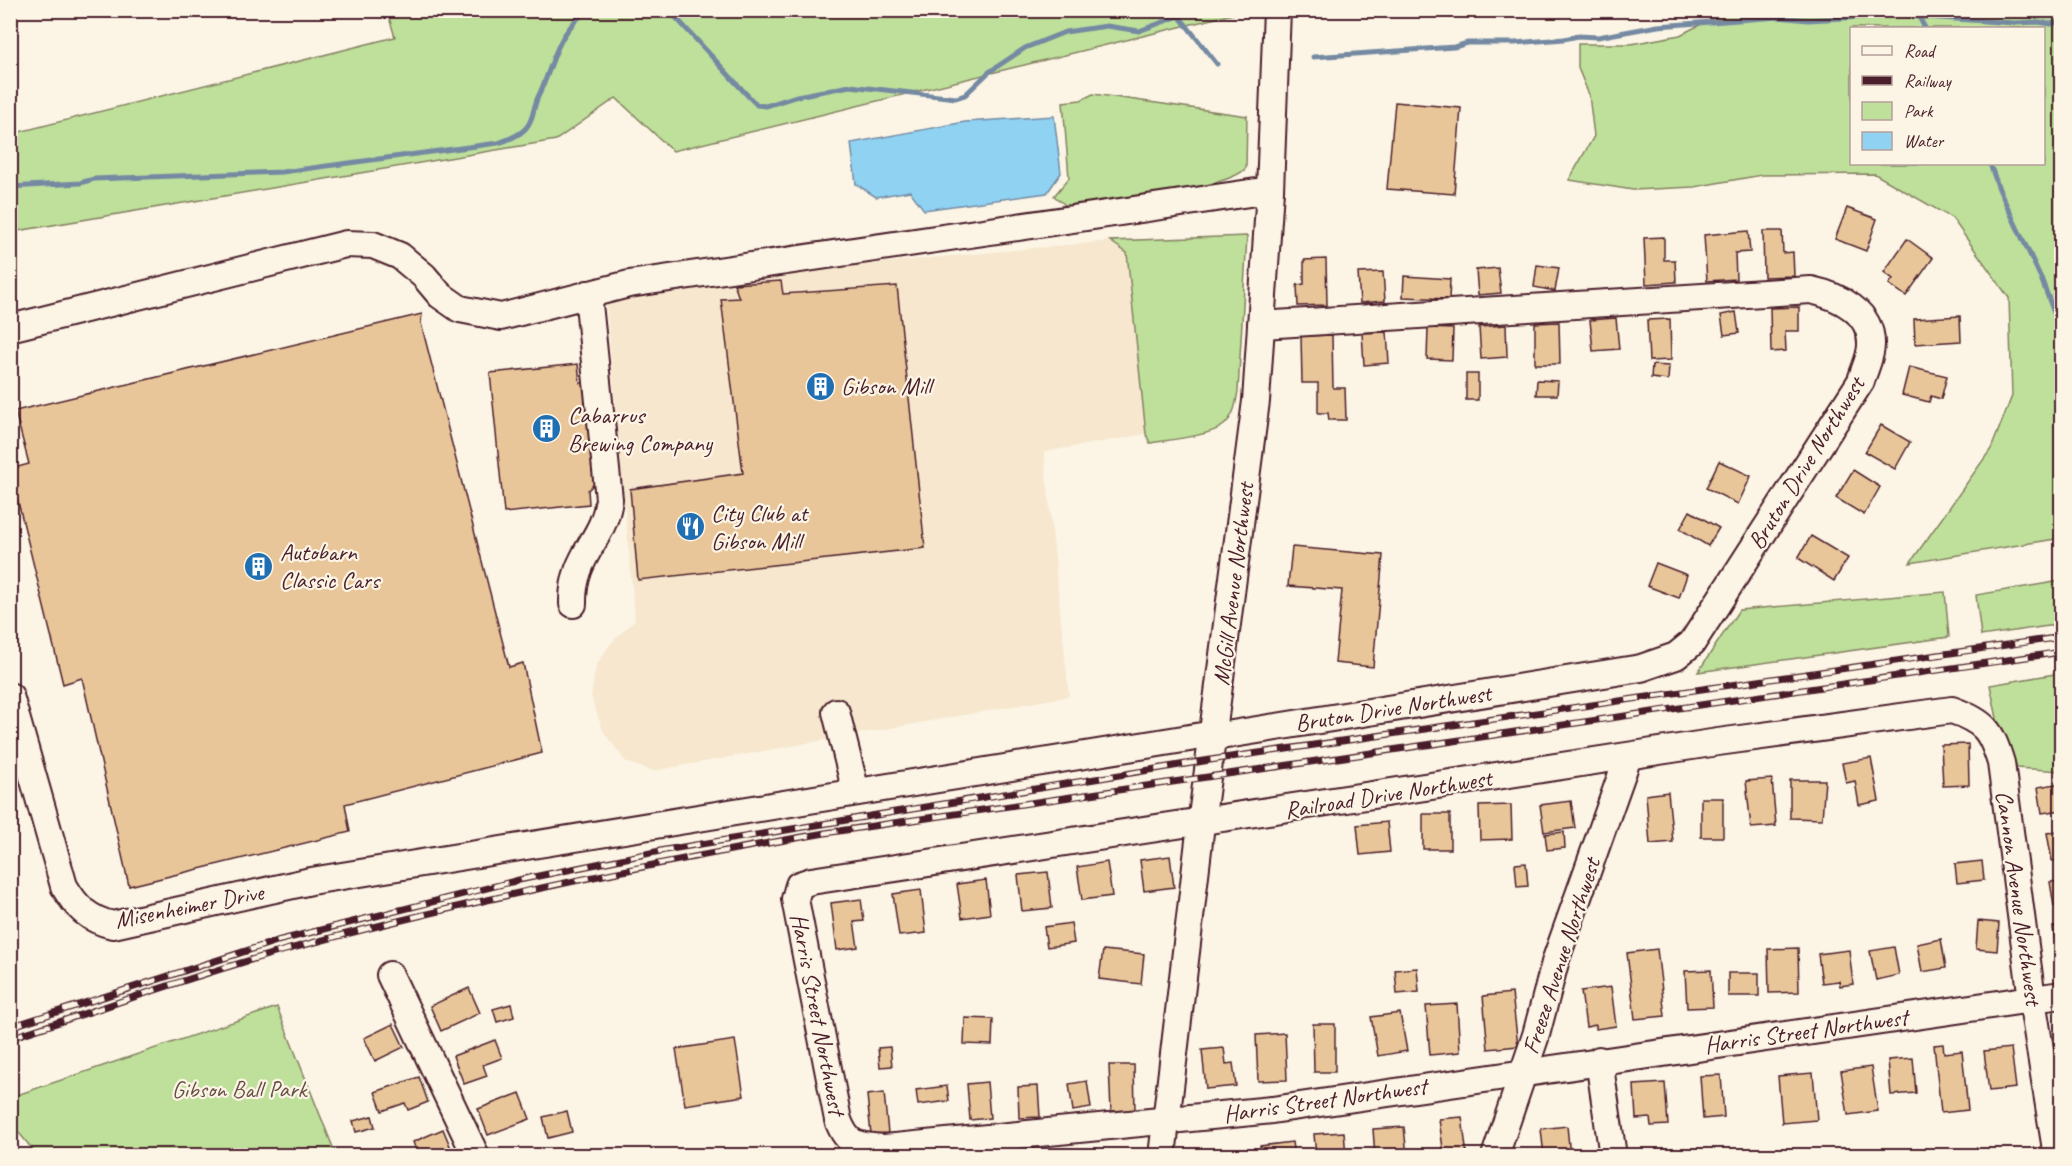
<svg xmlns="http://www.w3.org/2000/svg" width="2072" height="1166" font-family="Caveat,sans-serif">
<rect width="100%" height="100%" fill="#fcf5e5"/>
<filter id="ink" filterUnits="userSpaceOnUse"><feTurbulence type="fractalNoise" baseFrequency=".0167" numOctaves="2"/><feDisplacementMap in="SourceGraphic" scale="12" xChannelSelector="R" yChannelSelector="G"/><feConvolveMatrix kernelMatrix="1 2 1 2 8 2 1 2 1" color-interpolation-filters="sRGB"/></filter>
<g filter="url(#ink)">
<!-- built -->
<polygon fill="#f6e7ce" points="1110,241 1127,253 1146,434 1044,452 1069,696 653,771 626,762 603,731 591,697 596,666 610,644 635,620 606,302 805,270"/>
<!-- green -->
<g fill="#bee09a" stroke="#848062" stroke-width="1.5" fill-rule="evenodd">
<polygon points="387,11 387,10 1245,11 673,151 616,98 556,140 11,232 11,134 395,37"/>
<path d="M1727,11H2061V538L1910,563L1991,449L2012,396L2009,298L1952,218L1875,174L1762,175L1694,187L1633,190L1569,180L1594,136L1589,95L1578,68V44H1631L1680,35ZM2044,28V164H1852V28Z"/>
<path d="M1093,94L1247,116L1246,168C1230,189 1102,203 1070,209L1054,196L1069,178L1063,102L1081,100Z"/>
<path d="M1247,236L1238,391C1236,404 1234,416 1224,425C1211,436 1168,440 1150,443L1146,434L1127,253L1110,241Z"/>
<polygon points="2061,581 2061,624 1981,636 1976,595"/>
<polygon points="1945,592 1949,637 1698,672 1739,610"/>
<polygon points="2061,673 2061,771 2017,768 1998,723 1990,685"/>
<polygon points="277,1007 336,1155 37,1155 11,1123 11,1097"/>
</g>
<!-- water -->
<polygon fill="#90d2f2" stroke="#748aa2" stroke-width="1.5" points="1054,116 1061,173 1047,193 924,210 910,191 876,197 856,184 851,143 965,122"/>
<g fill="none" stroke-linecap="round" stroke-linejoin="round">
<!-- stream -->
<g stroke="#748aa2" stroke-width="5">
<polyline points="669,10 749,97 757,105 766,106 797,96 850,86 956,98 965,95 989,72 1025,48 1065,32 1107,26 1139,31 1179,16 1217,64"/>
<polyline points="1919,17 1925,28"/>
<polyline points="1313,57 1454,47 1468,43 1515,43 1564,39 1578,36 1598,37 1658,26 1778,17 1808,20 1897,15 2014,23 2039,22 2051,24 2062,21"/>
<polyline points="1990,164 1999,189 2041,278 2062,334"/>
<path d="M10,187L80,183L94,179L282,172L498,143C507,140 519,136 526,128C534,119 533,107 538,97C555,63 554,35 588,10"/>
</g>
</g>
<!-- building -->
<g fill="#e9c69a" stroke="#4a1f2b" stroke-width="1.5">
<polygon points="1395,102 1461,108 1454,194 1387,189"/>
<polygon points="1847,208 1877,219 1866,251 1835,239"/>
<polygon points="1748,231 1750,252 1735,253 1736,279 1707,281 1704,235"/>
<polygon points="1763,231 1782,231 1783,253 1793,252 1794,276 1764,277"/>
<polygon points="1664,237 1664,260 1675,260 1676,282 1646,284 1644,238"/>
<polygon points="1907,239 1933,258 1906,296 1889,284 1893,279 1884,272"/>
<polygon points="1326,259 1327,305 1298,306 1297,285 1304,284 1304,260"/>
<polygon points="1537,265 1559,268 1555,291 1534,287"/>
<polygon points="1498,268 1501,293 1478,295 1476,270"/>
<polygon points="1383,272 1385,301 1360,303 1358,273"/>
<polygon points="1404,276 1450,279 1449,299 1403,297"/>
<polygon points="781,281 783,294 897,286 925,548 638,580 630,489 743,473 721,299 739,298 734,284"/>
<polygon points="1799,307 1799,331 1785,331 1786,351 1771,352 1770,308"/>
<polygon points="1736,312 1739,333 1724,335 1721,315"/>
<polygon points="422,314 421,323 509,667 523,663 542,753 345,804 350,832 129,886 82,678 63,684 10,469 29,464 15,411"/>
<polygon points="1960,316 1961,341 1915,344 1914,319"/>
<polygon points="1616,318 1619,349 1593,351 1590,320"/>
<polygon points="1670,319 1671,360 1649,361 1647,320"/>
<polygon points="1559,322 1560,364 1535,364 1535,323"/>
<polygon points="1506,325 1507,357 1481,359 1479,327"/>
<polygon points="1428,328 1453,329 1452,360 1427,359"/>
<polygon points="1387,332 1389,363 1364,365 1362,333"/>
<polygon points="1332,335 1333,388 1345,388 1346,420 1329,420 1328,413 1318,413 1318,383 1302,383 1301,336"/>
<polygon points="578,364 580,383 593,382 602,476 588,490 589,504 504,513 490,373"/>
<polygon points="1652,365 1669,366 1668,380 1651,378"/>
<polygon points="1909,367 1947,376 1941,399 1931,396 1929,402 1902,395"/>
<rect x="1466" y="374" width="12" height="26"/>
<polygon points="1537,380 1558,381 1557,395 1536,395"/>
<polygon points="1881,425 1910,442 1895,469 1865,452"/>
<polygon points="1719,461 1751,476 1738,504 1706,488"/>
<polygon points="1853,470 1880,487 1864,515 1836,498"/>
<polygon points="1690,511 1719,528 1708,546 1680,529"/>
<polygon points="1811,536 1848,558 1834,581 1798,558"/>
<polygon points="1292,547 1383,555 1373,667 1335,663 1342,590 1288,586"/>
<polygon points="1656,563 1687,575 1679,598 1647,586"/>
<polygon points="1968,744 1969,785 1943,786 1941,745"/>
<polygon points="1871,758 1879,801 1859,805 1855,781 1846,783 1842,763"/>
<polygon points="1772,779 1776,826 1751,828 1746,781"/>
<polygon points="1790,780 1825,780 1822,819 1790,818"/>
<polygon points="2062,783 2062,810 2042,813 2038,787"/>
<polygon points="1668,792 1673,842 1650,844 1646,795"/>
<rect x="1701" y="798" width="22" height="39"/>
<polygon points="1571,801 1575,828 1544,832 1540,805"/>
<polygon points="1511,805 1512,839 1480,840 1479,806"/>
<rect x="1423" y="814" width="27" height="35"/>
<polygon points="1387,822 1390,852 1360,855 1357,825"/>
<polygon points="2062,831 2062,860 2052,861 2047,833"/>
<polygon points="1564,832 1565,848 1547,850 1545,834"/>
<polygon points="1170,856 1174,887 1144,891 1140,860"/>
<polygon points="1982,861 1984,880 1957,883 1955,864"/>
<polygon points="1107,862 1112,896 1082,900 1077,867"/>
<polygon points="1526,863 1528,886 1517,887 1515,864"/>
<polygon points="1048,872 1052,908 1022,911 1018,875"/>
<polygon points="986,880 990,914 962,918 957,884"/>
<polygon points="2062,881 2062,905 2054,906 2050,882"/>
<polygon points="921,890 926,933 899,936 893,894"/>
<polygon points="861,899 864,921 854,922 858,947 837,950 831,903"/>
<polygon points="1978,921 1999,923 1997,951 1976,949"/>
<polygon points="1071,923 1074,943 1047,947 1044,927"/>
<polygon points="2062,926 2062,943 2055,943 2053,927"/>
<polygon points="1941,939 1946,968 1922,972 1917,944"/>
<polygon points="1894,947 1899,975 1876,980 1870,951"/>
<polygon points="1798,948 1799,992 1769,993 1768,949"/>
<polygon points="1657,949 1665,1016 1635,1019 1627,953"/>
<polygon points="1103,950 1144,954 1141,984 1099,979"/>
<polygon points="1849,950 1853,984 1840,986 1839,981 1822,983 1818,954"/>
<polygon points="1417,968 1419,992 1397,994 1395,970"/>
<polygon points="1711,970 1713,1007 1687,1008 1685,971"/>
<rect x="1728" y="973" width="31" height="23"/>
<polygon points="1611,987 1616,1026 1596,1029 1596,1025 1586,1027 1581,991"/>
<polygon points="469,988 480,1013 441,1031 430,1006"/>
<polygon points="1512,993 1518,1046 1488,1049 1483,996"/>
<polygon points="511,1004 514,1017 497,1022 493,1009"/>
<polygon points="1457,1004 1460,1052 1430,1055 1426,1006"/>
<polygon points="1400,1013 1407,1051 1378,1056 1371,1017"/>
<polygon points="965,1018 993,1019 992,1045 964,1044"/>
<polygon points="393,1024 404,1047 375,1061 364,1038"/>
<polygon points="1313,1024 1335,1024 1335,1072 1314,1072"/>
<polygon points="1285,1033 1287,1080 1258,1081 1256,1035"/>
<polygon points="495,1040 502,1058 483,1065 487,1076 464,1084 453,1056"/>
<polygon points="735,1040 744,1096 685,1105 676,1049"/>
<polygon points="1943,1044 1944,1053 1962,1051 1968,1110 1941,1113 1934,1045"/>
<polygon points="890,1047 892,1066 880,1067 878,1048"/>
<polygon points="1224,1048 1226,1064 1233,1063 1236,1086 1206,1089 1202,1050"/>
<polygon points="2011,1048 2016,1088 1989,1091 1984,1051"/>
<polygon points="1913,1058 1916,1093 1891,1095 1888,1060"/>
<polygon points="1109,1065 1134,1065 1135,1110 1111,1111"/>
<polygon points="1871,1067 1878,1111 1848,1115 1841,1071"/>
<polygon points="1813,1073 1817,1120 1782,1123 1778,1076"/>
<polygon points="1721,1075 1724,1117 1703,1119 1700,1076"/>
<polygon points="419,1077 428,1102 408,1110 405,1103 382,1111 375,1092"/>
<polygon points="1087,1081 1091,1108 1073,1111 1069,1084"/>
<polygon points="987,1082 990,1118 970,1120 967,1084"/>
<polygon points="1665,1083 1668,1125 1651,1126 1650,1118 1636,1119 1634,1085"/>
<polygon points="947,1086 949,1101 918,1105 916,1090"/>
<polygon points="1038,1086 1040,1117 1019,1118 1018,1087"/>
<polygon points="520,1093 530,1119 488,1135 478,1109"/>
<polygon points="884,1093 888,1133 871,1134 867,1095"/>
<polygon points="567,1111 572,1132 548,1138 543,1117"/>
<polygon points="372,1116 375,1127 356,1132 353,1121"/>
<polygon points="1462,1117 1467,1156 1444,1156 1439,1119"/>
<polygon points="1567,1126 1570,1156 1544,1156 1541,1129"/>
<polygon points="1404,1127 1407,1156 1375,1156 1373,1129"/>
<polygon points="443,1129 453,1153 447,1156 418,1156 413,1142"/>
<polygon points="1344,1132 1346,1156 1316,1156 1314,1134"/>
<polygon points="1292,1142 1294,1156 1261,1156 1260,1146"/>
<polygon points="1226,1148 1226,1156 1200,1156 1199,1151"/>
<rect x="1116" y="1150" width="22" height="6"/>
</g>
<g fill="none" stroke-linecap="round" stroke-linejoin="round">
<defs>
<g id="minor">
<polyline points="10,328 346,244 373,245 400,256 424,276 440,295 460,309 501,317 629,284 1270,190"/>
<path d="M573,604C572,554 604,542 609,499L588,294"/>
<path d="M10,696L64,886C76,907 89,920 113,925L311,881L1214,734"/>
<polyline points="836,712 856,792"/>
<path d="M1214,737L1641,668L1676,656L1692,643L1861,381C1864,370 1871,357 1871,345C1872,312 1839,296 1811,290L1261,325"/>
<polyline points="390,975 476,1156"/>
<polyline points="1599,1060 1613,1156"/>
<polyline points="1162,1156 1201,824 1256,401 1270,190 1277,10"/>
<polyline points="1495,1156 1536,1035 1556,959 1628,757"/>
<path d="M2057,1156L2032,999L2001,763C1991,730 1985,722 1952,710L1718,742L811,881L799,885L795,899L838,1120C848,1147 859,1146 885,1148L1272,1110L2032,999L2062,995"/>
</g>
</defs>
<!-- minor casing -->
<use href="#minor" stroke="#4a1f2b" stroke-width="30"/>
<!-- minor -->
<use href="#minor" stroke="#fcf5e5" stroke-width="26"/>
<defs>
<g id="rail">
<polyline points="10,1027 277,941 519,880 665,850 1210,760 2062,637"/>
<path d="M10,1038C101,1009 191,976 282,951C461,902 642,865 825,833L2062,652"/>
</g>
</defs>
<!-- rail casing -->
<use href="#rail" stroke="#4a1f2b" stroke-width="7"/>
<!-- rail -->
<use href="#rail" stroke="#fcf5e5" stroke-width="4.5" stroke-dasharray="14" stroke-linecap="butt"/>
</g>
</g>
<!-- icons -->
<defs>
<symbol id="building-disc" viewBox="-11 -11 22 22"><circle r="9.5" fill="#1f6fb2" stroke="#fcf5e5"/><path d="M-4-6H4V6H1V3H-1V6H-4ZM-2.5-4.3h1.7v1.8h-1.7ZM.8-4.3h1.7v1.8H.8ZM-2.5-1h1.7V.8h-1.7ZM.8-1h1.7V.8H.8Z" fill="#fff"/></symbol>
<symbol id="restaurant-disc" viewBox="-11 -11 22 22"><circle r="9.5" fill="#1f6fb2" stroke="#fcf5e5"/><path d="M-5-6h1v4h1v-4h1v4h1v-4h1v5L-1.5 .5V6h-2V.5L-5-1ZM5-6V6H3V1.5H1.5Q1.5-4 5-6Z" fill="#fff"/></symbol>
</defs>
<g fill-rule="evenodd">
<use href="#building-disc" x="804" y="370" width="33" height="33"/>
<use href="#building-disc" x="530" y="412" width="33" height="33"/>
<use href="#restaurant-disc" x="674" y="510" width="33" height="33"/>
<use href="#building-disc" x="242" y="550" width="33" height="33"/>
</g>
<g text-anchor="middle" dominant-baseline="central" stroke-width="4.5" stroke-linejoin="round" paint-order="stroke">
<!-- poi labels -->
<g font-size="24" fill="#4a1f2b" stroke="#fcf5e5" text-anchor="start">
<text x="841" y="386">Gibson Mill</text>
<text x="568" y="415">Cabarrus<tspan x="568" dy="28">Brewing Company</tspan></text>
<text x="711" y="513">City Club at<tspan x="711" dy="28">Gibson Mill</tspan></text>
<text x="280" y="552">Autobarn<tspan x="280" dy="28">Classic Cars</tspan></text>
</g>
<!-- street labels -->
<g font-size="24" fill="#4a1f2b" stroke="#fcf5e5">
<text transform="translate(1806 463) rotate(-58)">Bruton Drive Northwest</text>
<text transform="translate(1233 584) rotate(-83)">McGill Avenue Northwest</text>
<text transform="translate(1393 708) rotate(-9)">Bruton Drive Northwest</text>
<text transform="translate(1388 794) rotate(-9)">Railroad Drive Northwest</text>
<text transform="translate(2019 898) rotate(82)">Cannon Avenue Northwest</text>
<text transform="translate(189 906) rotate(-11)">Misenheimer Drive</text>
<text transform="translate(1561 956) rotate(-72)">Freeze Avenue Northwest</text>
<text transform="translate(818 1014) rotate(79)">Harris Street Northwest</text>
<text transform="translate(1806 1031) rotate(-8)">Harris Street Northwest</text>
<text transform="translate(1325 1100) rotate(-8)">Harris Street Northwest</text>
</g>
<!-- park labels -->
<g font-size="24" fill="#674f47" stroke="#fcf5e5">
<text x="239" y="1089">Gibson Ball Park</text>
</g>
</g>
<!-- margin -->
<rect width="2072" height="1166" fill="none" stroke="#fcf5e5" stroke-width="36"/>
<rect x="18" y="18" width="2036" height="1130" fill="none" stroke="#4a1f2b" stroke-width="2" filter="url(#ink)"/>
<!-- legend -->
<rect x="1850" y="27" width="195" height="138" fill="#fcf5e5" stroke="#b59f9b" stroke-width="1.5"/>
<rect x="1862" y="46" width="30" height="9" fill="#fcf5e5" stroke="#b59f9b" stroke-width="1.5"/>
<text x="1904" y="57" font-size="18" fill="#4a1f2b">Road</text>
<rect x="1862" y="76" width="30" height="9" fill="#4a1f2b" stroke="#b59f9b" stroke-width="1.5"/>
<text x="1904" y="87" font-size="18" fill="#4a1f2b">Railway</text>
<rect x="1862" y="102" width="30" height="18" fill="#bee09a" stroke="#b59f9b" stroke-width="1.5"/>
<text x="1904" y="117" font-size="18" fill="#4a1f2b">Park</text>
<rect x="1862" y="132" width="30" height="18" fill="#90d2f2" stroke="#b59f9b" stroke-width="1.5"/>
<text x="1904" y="147" font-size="18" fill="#4a1f2b">Water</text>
</svg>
